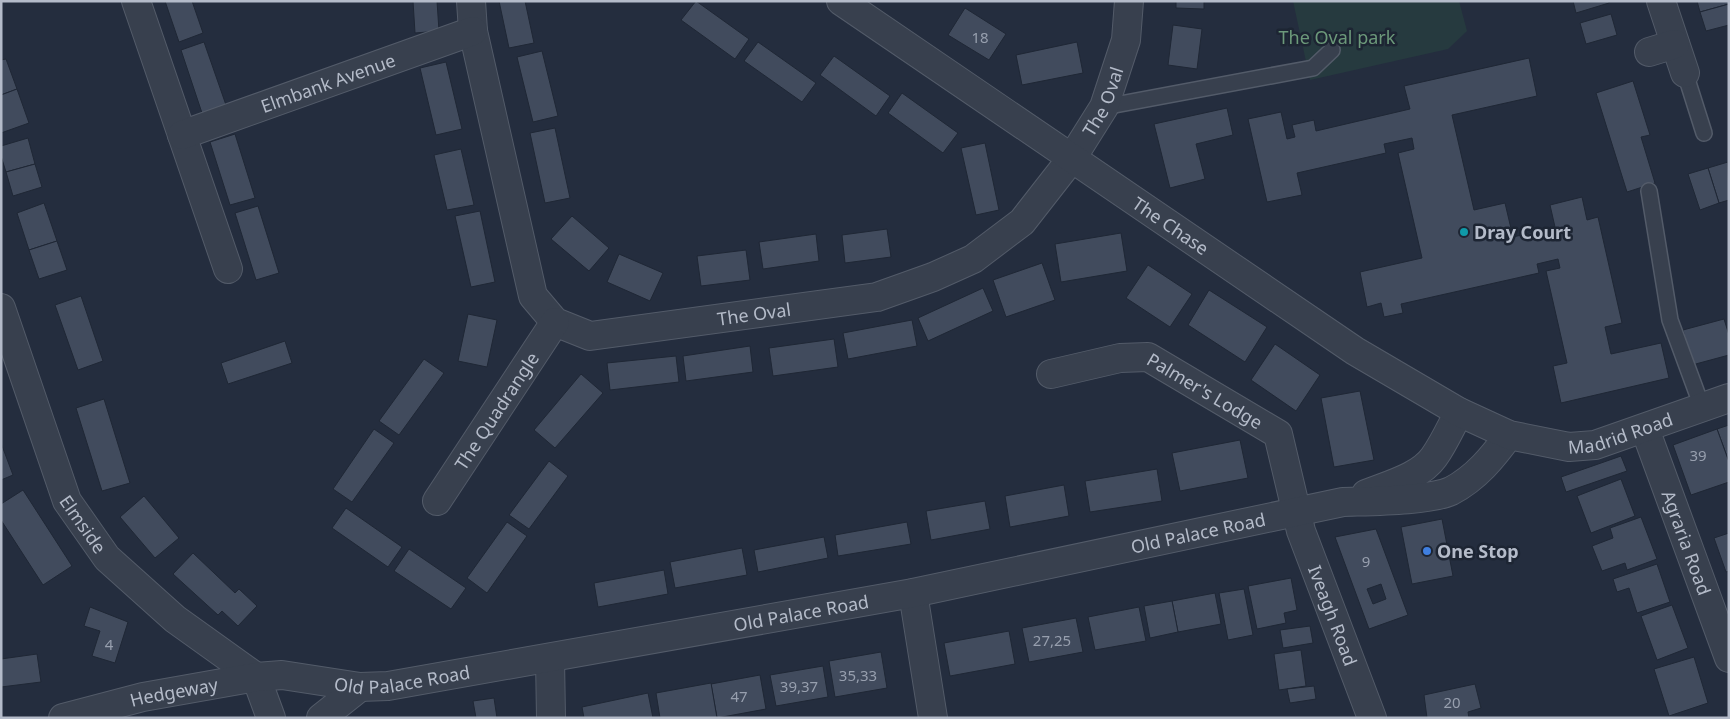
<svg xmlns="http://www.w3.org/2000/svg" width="1730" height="719" font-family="'Noto Sans',sans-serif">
<rect width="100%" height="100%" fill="#242d3e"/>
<!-- green -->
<polygon fill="#263a3f" points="1293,1 1459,1 1467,31 1448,49 1310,80"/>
<!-- building -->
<g fill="#414b5d" stroke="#1f2735" fill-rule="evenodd">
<polygon points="165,1 192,1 203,33 179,42"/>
<polygon points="413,1 437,1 439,31 415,33"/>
<polygon points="499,1 525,1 534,43 509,48"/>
<polygon points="696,1 749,39 735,59 681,20"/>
<polygon points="1176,1 1204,1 1204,9 1176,8"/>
<polygon points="1573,1 1609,1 1609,3 1576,13"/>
<polygon points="1697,1 1729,1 1729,4 1700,12"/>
<polygon points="1729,4 1729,25 1706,31 1700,12"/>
<polygon points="965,8 1006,34 989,60 948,35"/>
<polygon points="1611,14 1617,35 1586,44 1580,23"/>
<polygon points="1173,25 1202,29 1197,69 1168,65"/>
<polygon points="204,42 226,105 202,113 181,50"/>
<polygon points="758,42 816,83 802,102 744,61"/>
<polygon points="1077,42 1083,73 1022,85 1016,55"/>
<polygon points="542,51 558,116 533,122 517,57"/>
<polygon points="834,56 890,96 876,116 820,75"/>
<polygon points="1529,58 1537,96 1452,115 1474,210 1505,203 1513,237 1555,227 1550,205 1582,197 1587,220 1598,217 1622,323 1605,327 1611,354 1661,343 1669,378 1561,403 1553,366 1567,363 1546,271 1560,268 1558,259 1537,264 1539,273 1401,304 1403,313 1384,317 1381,303 1367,307 1360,272 1422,258 1398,153 1414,149 1412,138 1384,144 1386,153 1297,173 1302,195 1267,202 1248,119 1281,112 1287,139 1295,137 1292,125 1314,120 1316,131 1410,109 1404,86"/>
<polygon points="6,59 17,89 1,95 1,60"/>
<polygon points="446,62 462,129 436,135 420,68"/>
<polygon points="1633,81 1650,135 1641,137 1655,183 1627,192 1596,93"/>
<polygon points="17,89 29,123 1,133 1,95"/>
<polygon points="902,93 958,133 943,153 888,113"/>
<polygon points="1227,108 1233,135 1196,144 1205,179 1170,188 1154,124"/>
<polygon points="555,128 570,198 545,203 530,133"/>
<polygon points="235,134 255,198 230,205 210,142"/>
<polygon points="28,138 35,164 6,172 1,156 1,146"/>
<polygon points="985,143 999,210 976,215 961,148"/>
<polygon points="461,149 474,205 447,210 434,155"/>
<polygon points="1728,162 1729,200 1719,203 1708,168"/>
<polygon points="35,164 42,187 13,196 6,172"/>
<polygon points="1708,168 1719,203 1700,210 1688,174"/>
<polygon points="44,203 57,241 29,250 17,213"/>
<polygon points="258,206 279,273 256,280 235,213"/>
<polygon points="480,211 495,282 471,287 455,216"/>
<polygon points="572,216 609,248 589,271 551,239"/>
<polygon points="887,229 891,257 845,263 842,235"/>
<polygon points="1121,233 1127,271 1061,282 1055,244"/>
<polygon points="816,234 819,261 763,269 759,242"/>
<polygon points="57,241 67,270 39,279 29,250"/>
<polygon points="746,250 750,280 701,286 697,256"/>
<polygon points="619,254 663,273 650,301 607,282"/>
<polygon points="1042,263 1055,300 1006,317 993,280"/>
<polygon points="1148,265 1192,294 1170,327 1126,298"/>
<polygon points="983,288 993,311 928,341 918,318"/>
<polygon points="1209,290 1267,327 1245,362 1188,325"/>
<polygon points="81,296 103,361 78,370 55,305"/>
<polygon points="468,314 497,320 487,367 458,361"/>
<polygon points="1724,319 1729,335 1729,355 1692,365 1683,330"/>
<polygon points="912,320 917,346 848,359 843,333"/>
<polygon points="834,339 838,367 773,376 769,348"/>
<polygon points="285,341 292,363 228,384 221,363"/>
<polygon points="1275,344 1320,375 1296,411 1251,380"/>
<polygon points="750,346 753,372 686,381 683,356"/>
<polygon points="676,356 679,382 610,390 607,363"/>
<polygon points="424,359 444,373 399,435 379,421"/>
<polygon points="581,374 603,393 555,448 534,430"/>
<polygon points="1360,391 1374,460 1334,467 1321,398"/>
<polygon points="104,399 130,483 102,491 76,408"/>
<polygon points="1729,425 1729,462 1717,429"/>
<polygon points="374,429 394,443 352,502 333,489"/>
<polygon points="1717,429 1729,462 1729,482 1691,495 1673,445"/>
<polygon points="1240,440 1248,478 1180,491 1172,453"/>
<polygon points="1,443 13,475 1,480"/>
<polygon points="1621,456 1627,471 1566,492 1561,477"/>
<polygon points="549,461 568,476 529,529 509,515"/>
<polygon points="1157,469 1162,501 1090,512 1085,481"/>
<polygon points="1621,479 1635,516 1591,533 1577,496"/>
<polygon points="1064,485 1069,516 1010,527 1005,496"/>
<polygon points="23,490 72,566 43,585 1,520 1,504"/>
<polygon points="144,496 179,538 155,558 120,517"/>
<polygon points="985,501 990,529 931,540 926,511"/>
<polygon points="346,508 402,547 388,567 332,528"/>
<polygon points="1641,517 1657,559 1627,570 1625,563 1602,571 1592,546 1613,538 1610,528"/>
<polygon points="1442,519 1453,576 1412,584 1401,527"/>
<polygon points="507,522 527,536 487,593 467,578"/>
<polygon points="907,522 911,544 838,556 835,535"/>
<path d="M1376,529L1408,615L1369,629L1335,537ZM1381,584L1386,599L1373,604L1367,589Z"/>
<polygon points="1729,533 1729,571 1726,572 1714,538"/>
<polygon points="824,537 828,558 758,572 754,550"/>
<polygon points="742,548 747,575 675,588 670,562"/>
<polygon points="409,549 466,588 451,609 394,571"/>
<polygon points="193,553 235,593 239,589 257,606 238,626 222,611 218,615 173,574"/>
<polygon points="1657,564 1670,602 1637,613 1629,588 1617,592 1613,579"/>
<polygon points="664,570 668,594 598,607 594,583"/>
<polygon points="1291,578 1297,610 1284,613 1286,623 1257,629 1248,586"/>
<polygon points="1244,589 1253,635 1228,640 1219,593"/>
<polygon points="1215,593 1221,624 1178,632 1172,601"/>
<polygon points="1172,601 1178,632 1150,638 1144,606"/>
<polygon points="1672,605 1688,648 1657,660 1641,616"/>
<polygon points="90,607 128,622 115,663 92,656 100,631 84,626"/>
<polygon points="1139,607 1146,641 1095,650 1088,617"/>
<polygon points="1076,618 1083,652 1029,662 1022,628"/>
<polygon points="1310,626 1313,643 1283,648 1280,630"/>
<polygon points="1009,631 1015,664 950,676 944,643"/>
<polygon points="1301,650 1306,686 1279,690 1274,654"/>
<polygon points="881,652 887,688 835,697 829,661"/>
<polygon points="37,654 41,682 1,687 1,659"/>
<polygon points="1694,657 1708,703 1669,716 1654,669"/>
<polygon points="823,666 828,697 776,706 770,675"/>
<polygon points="760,675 766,709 717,718 711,684"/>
<polygon points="711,683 717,718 660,718 656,693"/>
<polygon points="1475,684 1481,708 1468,712 1469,718 1427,718 1424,695"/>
<polygon points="1314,686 1316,699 1290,703 1287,689"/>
<polygon points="648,693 653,718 584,718 582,707"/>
<polygon points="494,698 497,718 476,718 473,701"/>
</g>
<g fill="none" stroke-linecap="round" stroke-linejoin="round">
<defs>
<g id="service">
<polyline points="1685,73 1704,133"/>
<polyline points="1104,107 1313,68 1332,50"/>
<polyline points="1649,191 1670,320 1702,407"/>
</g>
<g id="minor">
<polyline points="136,1 228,269"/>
<path id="s1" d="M471,1L473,31L533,296L555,322L590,336L877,297L933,277L973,259L1022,222L1072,158L1104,107L1126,40L1129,1"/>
<polyline points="1661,1 1685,73"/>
<polyline points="1649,52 1675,44"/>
<path id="s2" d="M182,135L473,31"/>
<path id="s3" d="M1,308L67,501L107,558L175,619L256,677L271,718"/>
<path id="s4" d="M1051,374L1120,358L1148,357L1278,434L1301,531L1372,718"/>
<path id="s5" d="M1645,429L1729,658"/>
<path d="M1366,494C1388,485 1420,477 1434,457C1444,443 1451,427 1459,412"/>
<path id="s6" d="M437,501L555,322"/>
<polyline points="913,593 933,718"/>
<polyline points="550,659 551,718"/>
<path id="s7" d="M63,718L143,697L256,677L282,675L360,687L388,686L913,593L1343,502C1369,501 1429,501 1451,491C1476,478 1493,457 1509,435"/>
<polyline points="321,718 360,687"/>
</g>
<g id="tertiary">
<path id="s8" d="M841,1L1355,351L1459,412L1509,435L1569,447L1595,445L1729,398"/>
</g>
</defs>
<!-- service casing -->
<use href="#service" stroke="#535b69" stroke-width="18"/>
<!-- minor casing -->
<use href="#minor" stroke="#535b69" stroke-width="30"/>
<!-- tertiary casing -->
<use href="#tertiary" stroke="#535b69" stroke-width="30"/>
<!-- service -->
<use href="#service" stroke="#38404e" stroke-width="15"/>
<!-- minor -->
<use href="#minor" stroke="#38404e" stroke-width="28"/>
<!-- tertiary -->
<use href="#tertiary" stroke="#38404e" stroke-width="28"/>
</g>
<!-- markers -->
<circle fill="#0f9aa8" stroke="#1d2533" stroke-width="2" cx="1464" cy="232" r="5"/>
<circle fill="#3f7fe0" stroke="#1d2533" stroke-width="2" cx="1427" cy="551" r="5"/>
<g text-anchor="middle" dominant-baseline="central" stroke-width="5" stroke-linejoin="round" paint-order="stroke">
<!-- number labels -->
<g font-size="15" fill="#979fae">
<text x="980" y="37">18</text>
<text x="1698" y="455">39</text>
<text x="1366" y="561">9</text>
<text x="1052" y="640">27,25</text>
<text x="109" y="644">4</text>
<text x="858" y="675">35,33</text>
<text x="799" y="686">39,37</text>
<text x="739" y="696">47</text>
<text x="1452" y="702">20</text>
</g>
<!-- park labels -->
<g font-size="18" fill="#6c997a" stroke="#1d2533">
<text x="1337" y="37">The Oval park</text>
</g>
<!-- street labels -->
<g font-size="18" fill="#b4bbc9" stroke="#1d2533">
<text stroke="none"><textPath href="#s2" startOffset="155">Elmbank Avenue</textPath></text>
<text stroke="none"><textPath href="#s1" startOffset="974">The Oval</textPath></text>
<text stroke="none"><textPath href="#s8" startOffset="399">The Chase</textPath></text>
<text stroke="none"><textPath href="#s1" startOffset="539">The Oval</textPath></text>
<text stroke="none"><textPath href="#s4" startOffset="165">Palmer's Lodge</textPath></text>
<text stroke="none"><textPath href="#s6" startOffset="108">The Quadrangle</textPath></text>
<text stroke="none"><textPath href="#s8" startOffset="912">Madrid Road</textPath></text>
<text stroke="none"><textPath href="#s3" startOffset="232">Elmside</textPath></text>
<text stroke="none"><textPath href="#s7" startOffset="1155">Old Palace Road</textPath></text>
<text stroke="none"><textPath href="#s5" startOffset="121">Agraria Road</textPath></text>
<text stroke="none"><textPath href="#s7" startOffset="750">Old Palace Road</textPath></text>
<text stroke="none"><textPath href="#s4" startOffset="440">Iveagh Road</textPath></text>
<text stroke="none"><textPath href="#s7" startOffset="345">Old Palace Road</textPath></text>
<text stroke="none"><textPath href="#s7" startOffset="114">Hedgeway</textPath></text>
</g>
<!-- poi labels -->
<g font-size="18" font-weight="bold" fill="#b4bbc9" stroke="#1d2533" text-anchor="start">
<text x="1474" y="232">Dray Court</text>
<text x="1437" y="551">One Stop</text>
</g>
</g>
<!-- border -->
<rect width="1730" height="719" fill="none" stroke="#b4bbc9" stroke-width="5"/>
</svg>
